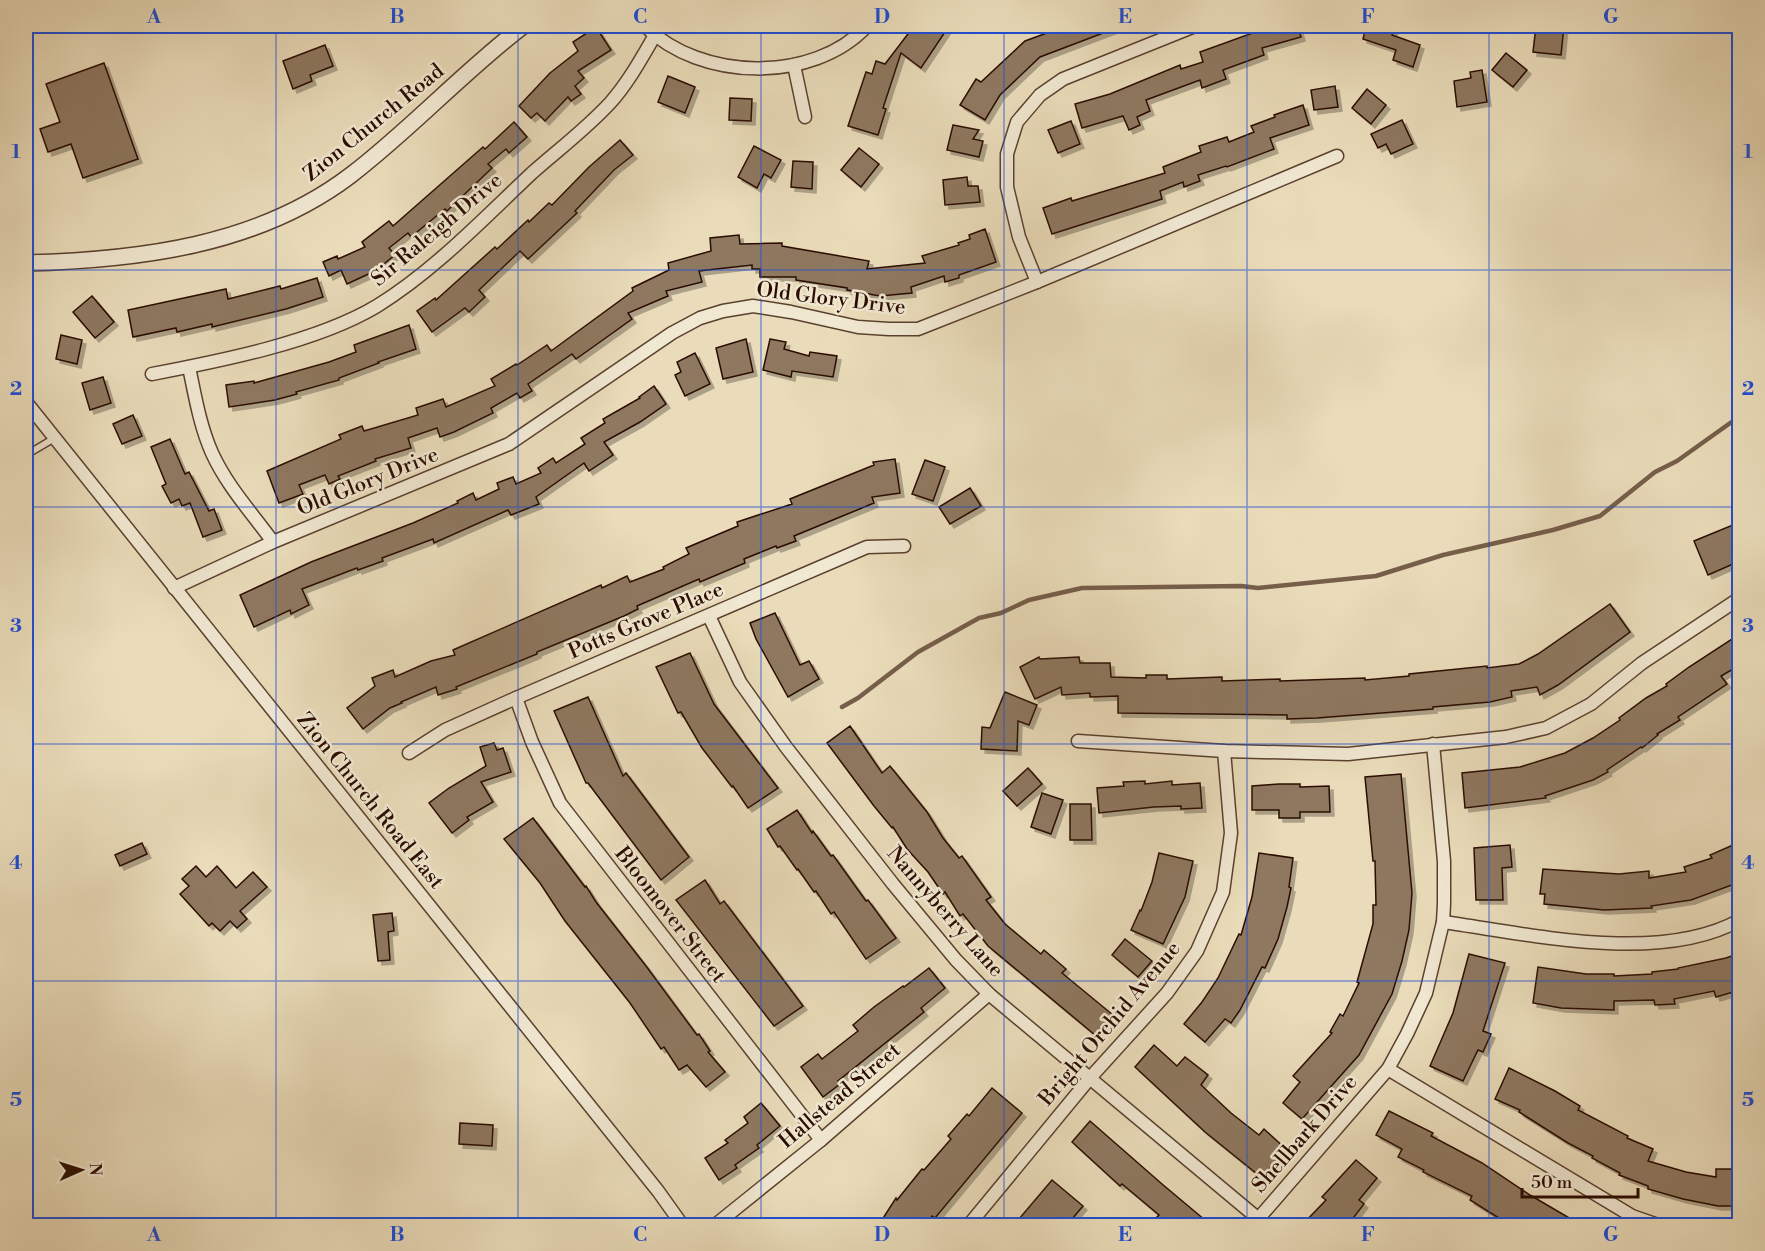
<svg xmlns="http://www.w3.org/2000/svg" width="1765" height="1251" font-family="'Libre Bodoni',serif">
<defs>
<filter id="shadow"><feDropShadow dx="4" dy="4" stdDeviation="0" flood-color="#0004"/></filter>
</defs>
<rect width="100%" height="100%" fill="#eadcba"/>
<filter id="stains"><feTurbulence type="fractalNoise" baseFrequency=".00333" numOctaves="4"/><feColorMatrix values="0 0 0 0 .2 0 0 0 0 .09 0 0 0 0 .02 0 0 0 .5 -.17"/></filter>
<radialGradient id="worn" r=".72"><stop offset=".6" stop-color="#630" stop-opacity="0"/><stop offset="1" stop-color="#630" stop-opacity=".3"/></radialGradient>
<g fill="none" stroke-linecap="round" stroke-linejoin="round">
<!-- stream -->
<polyline stroke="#765e4a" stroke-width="4.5" points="842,707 858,698 918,652 979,618 1001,613 1029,600 1082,588 1241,586 1258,588 1376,576 1443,555 1553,530 1600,516 1655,472 1677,461 1740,416"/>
</g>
<!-- building -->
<g fill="#8e7861" stroke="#2a0c00" stroke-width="1.5" filter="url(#shadow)">
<polygon points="914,26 949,26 921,68 901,53 883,108 886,109 878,135 848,126 866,72 872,74 876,61 885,64"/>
<polygon points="1066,26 1119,27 1040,57 1000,95 985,120 960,105 976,79 981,82 1025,41"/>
<polygon points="1272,26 1298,26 1301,37 1262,48 1264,55 1223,70 1226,79 1202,88 1200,80 1146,100 1150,111 1137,117 1140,125 1129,130 1123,116 1082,128 1075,104 1110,94 1180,65 1181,69 1203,62 1200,52"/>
<polygon points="1366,26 1395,26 1392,35 1420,45 1413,67 1393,60 1396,50 1363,39"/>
<polygon points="1536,26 1564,26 1561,55 1533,52"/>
<polygon points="596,27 611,50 578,71 584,78 575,86 581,94 571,101 568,97 545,121 537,113 531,118 519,106 550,73 578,51 573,42"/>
<polygon points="325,45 333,66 310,75 312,81 293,89 283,61"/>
<polygon points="1506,53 1527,70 1513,87 1492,70"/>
<polygon points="104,63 138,159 83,178 71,144 48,152 40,129 60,122 46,84"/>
<polygon points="1482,70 1487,102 1457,107 1454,81 1471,78 1470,72"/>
<polygon points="668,76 695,87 685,113 658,102"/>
<polygon points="1335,86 1338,107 1314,110 1311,90"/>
<polygon points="1367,89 1386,105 1371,124 1352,108"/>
<polygon points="730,98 752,99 751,121 729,120"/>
<polygon points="1303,105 1309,125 1270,138 1274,149 1227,167 1226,166 1198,175 1200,181 1184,187 1183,182 1160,191 1162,199 1052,234 1043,208 1071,198 1072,201 1165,173 1163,167 1201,152 1199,146 1227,137 1229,142 1254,132 1251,126 1275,117 1274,115"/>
<polygon points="1402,120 1413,144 1391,154 1386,144 1378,148 1371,134"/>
<polygon points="1071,121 1080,144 1058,153 1048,130"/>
<polygon points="514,122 527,137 509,153 506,149 488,164 492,168 447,211 445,209 411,237 408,233 389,248 395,255 375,271 347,284 341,270 329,276 323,262 337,256 338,259 365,247 362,242 389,221 393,226 483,147 485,149"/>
<polygon points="953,125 979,130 973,139 983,141 979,157 947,150"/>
<polygon points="620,140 633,155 614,170 575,211 577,213 528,259 520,251 479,290 485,297 469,312 465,308 432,332 417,311 435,298 436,300 495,247 497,249 528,220 529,222 549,203 552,205 589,167"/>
<polygon points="754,146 781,160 771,178 764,174 757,188 738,177"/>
<polygon points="859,148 879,164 861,187 841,170"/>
<polygon points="793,161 813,162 812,189 791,187"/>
<polygon points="967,177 968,186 978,186 980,202 945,205 943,180"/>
<polygon points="985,229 996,262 959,275 959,278 945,282 944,276 911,287 912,293 880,296 847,290 847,288 796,280 796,277 760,277 760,269 752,269 752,265 699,271 702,282 666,291 668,296 628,313 632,319 600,342 576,359 572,354 528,384 532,391 520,398 517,393 491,408 493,413 454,432 440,437 437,428 408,438 411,448 375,459 376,461 338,476 340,479 329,484 325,475 299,485 303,494 279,503 267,471 341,439 339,435 362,426 364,431 418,415 416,408 443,399 446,407 495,386 491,379 516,364 517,365 547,345 551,351 633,291 632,288 669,270 668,263 711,251 710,238 739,235 740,244 782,243 782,246 869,261 867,269 925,263 922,256 959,245 958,243 970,239 969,235"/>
<polygon points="317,278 323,297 286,309 212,327 212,324 177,332 176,328 133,337 128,310 226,289 228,299 280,286 281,289"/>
<polygon points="92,296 114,322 95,338 73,312"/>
<polygon points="409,325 416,349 378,362 379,363 339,378 339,380 296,392 297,394 275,400 229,407 226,385 254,381 254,383 329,362 356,352 354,345"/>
<polygon points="61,335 82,340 77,364 56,359"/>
<polygon points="746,339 753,372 723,379 716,348"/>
<polygon points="770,339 786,342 784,349 809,356 810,352 837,356 833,377 792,371 791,377 763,370"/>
<polygon points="695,353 710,384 685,396 675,375 681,372 677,362"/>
<polygon points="103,377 111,403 90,410 82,383"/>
<polygon points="654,386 666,404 640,422 604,442 613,455 589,471 584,463 536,497 539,504 511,515 508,510 434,543 433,539 382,558 383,561 358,570 357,568 302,589 309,605 291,614 290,610 254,627 240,595 311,562 413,523 458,503 457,501 473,493 476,500 499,489 497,483 513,477 516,484 541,473 538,468 553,458 556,463 585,444 581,438 605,423 603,419 640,398 639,397"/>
<polygon points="133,415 142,436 122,444 113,424"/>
<polygon points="170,439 185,474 189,472 209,511 214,509 222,530 203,537 190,503 182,506 179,499 171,503 162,486 166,484 151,447"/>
<polygon points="895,459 900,493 872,497 874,503 794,536 796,541 777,548 776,546 744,559 745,563 700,582 699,579 637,606 638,609 624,616 537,652 537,654 456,687 457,689 438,695 436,687 401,702 402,703 390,708 363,729 347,708 375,686 372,678 393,670 395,677 431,661 455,655 453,650 601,585 602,588 627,576 630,582 664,569 663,567 689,554 686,548 738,526 737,522 792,504 790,499 874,465 873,462"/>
<polygon points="925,460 945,467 933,501 912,494"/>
<polygon points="970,488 981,506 950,524 939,507"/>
<polygon points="1740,522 1740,561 1708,575 1694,541"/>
<polygon points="1610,604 1630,632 1558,685 1540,695 1537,687 1511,691 1512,697 1490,702 1433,707 1433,709 1317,718 1287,719 1287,715 1118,713 1118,696 1090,697 1090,693 1062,695 1061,687 1035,699 1020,667 1039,657 1040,659 1079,657 1080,663 1110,663 1111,677 1146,678 1146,675 1167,675 1167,679 1222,677 1222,681 1280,679 1280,681 1365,678 1365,680 1409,676 1409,674 1487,666 1487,668 1519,664 1538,654"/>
<polygon points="775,613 800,665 809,661 819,679 788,697 756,639 750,623"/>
<polygon points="1732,639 1740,651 1740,665 1721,676 1727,684 1678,717 1680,720 1657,734 1658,735 1642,748 1641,747 1607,770 1608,772 1593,780 1545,796 1546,798 1465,808 1462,773 1520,767 1565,753 1593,738 1620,720 1619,718 1646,698 1667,686 1666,684 1689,667"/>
<polygon points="690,653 714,704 778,788 748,808 733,786 732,787 702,748 681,712 678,713 656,667"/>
<polygon points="1005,692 1037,705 1029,725 1018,721 1017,751 981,749 982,727 990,728"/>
<polygon points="588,697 623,776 626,773 689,857 661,880 588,783 586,783 554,711"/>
<polygon points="850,726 882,773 890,766 927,812 943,838 959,858 962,856 991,897 986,900 1005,924 1041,954 1044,950 1066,969 1062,973 1113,1015 1095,1035 988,946 963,914 960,916 945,892 943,894 928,872 907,849 893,827 892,828 874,806 827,743"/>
<polygon points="494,743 497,750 503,748 511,772 481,782 493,802 467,817 469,820 452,833 429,803 449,788 486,766 480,747"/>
<polygon points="1028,768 1042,784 1017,806 1003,791"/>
<polygon points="1401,774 1412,893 1409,930 1402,961 1392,994 1359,1055 1302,1119 1283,1103 1300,1082 1293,1076 1332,1033 1330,1032 1340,1014 1343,1016 1359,983 1357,982 1373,924 1373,905 1376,905 1375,861 1373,861 1365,777"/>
<polygon points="1145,781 1145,784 1172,781 1172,785 1200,783 1202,808 1181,809 1181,806 1154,807 1099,813 1097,788 1124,786 1123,782"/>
<polygon points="1279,784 1300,784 1300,787 1329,786 1330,812 1300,812 1300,818 1279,818 1279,810 1252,810 1252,786"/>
<polygon points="1042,793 1063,800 1051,834 1031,827"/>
<polygon points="1070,804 1091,804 1092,840 1070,840"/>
<polygon points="797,810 812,833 813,831 831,856 833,855 866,901 868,900 896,938 866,959 834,912 831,914 816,891 814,892 798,869 797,870 780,846 778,847 767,829"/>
<polygon points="533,818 585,887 586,886 596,902 646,966 697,1035 699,1034 710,1051 708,1052 725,1072 706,1087 687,1065 679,1070 664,1047 661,1049 630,1003 565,921 540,883 504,839"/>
<polygon points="1740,842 1740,882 1691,900 1651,906 1652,908 1604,910 1544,904 1545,894 1540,894 1543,869 1619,874 1649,871 1649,878 1686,872 1684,867 1712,858 1710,855"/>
<polygon points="142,843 147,854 120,866 115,855"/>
<polygon points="1510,845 1512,867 1502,868 1503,900 1476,900 1474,848"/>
<polygon points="1159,853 1193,861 1185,897 1163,944 1131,930 1140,910 1141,911 1152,882"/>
<polygon points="1259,853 1293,858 1289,887 1291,888 1287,907 1278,939 1265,968 1262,967 1240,1010 1231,1023 1225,1019 1205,1042 1184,1024 1202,1002 1218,978 1239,934 1241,935 1252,897"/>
<polygon points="196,866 206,877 217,866 236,888 253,872 267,887 240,911 247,919 237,928 230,921 220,931 212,923 209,926 180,894 189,886 182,879"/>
<polygon points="705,880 720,904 724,901 803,1006 774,1026 676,900"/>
<polygon points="392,913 394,931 388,932 390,960 378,961 373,915"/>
<polygon points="1125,939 1152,961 1138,977 1112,955"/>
<polygon points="1740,953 1740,990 1716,997 1714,991 1674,999 1675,1004 1655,1005 1654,1000 1614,1001 1614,1010 1561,1008 1533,1003 1538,967 1586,974 1614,974 1614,976 1652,974 1652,972 1678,969 1678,968 1726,958"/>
<polygon points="1469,954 1505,963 1483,1031 1491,1034 1483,1052 1478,1050 1463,1081 1430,1066 1453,1013"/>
<polygon points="929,968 945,988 921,1008 924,1012 838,1081 840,1084 823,1097 801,1067 818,1054 822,1059 858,1031 853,1025 874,1007 903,986 904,987"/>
<polygon points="1154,1045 1177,1066 1185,1057 1208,1075 1201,1085 1231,1113 1259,1135 1264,1129 1286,1149 1262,1178 1205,1132 1135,1067"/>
<polygon points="1509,1068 1555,1091 1580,1106 1578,1110 1628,1136 1627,1138 1653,1149 1648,1161 1686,1172 1716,1177 1716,1169 1737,1169 1737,1206 1718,1206 1683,1199 1648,1189 1648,1186 1619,1175 1620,1173 1592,1158 1593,1156 1568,1143 1519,1112 1520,1110 1495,1099"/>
<polygon points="992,1088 1022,1113 999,1141 935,1218 932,1216 926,1226 878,1226 896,1198 897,1200 922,1169 924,1170 951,1139 948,1136 967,1114 969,1116"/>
<polygon points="761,1103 780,1126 757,1145 759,1148 735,1165 737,1168 719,1180 705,1158 728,1143 725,1140 748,1123 744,1117"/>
<polygon points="1389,1111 1433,1133 1431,1136 1482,1163 1530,1195 1583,1226 1512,1226 1494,1215 1470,1200 1472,1196 1423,1172 1424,1170 1398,1157 1402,1149 1376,1135"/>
<polygon points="1090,1121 1162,1184 1212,1226 1164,1226 1155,1219 1159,1215 1122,1184 1120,1186 1072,1142"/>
<polygon points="460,1123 493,1125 492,1146 459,1144"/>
<polygon points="1356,1160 1377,1178 1359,1200 1364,1204 1351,1221 1347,1218 1340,1226 1301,1226 1326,1200 1322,1197"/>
<polygon points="1052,1180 1083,1206 1066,1226 1013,1226"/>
</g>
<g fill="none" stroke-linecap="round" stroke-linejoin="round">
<defs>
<polyline id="service" points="26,455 53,439"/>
<g id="minor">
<path d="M645,26C700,81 813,84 867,26"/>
<polyline points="794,65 805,117"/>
<polyline points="1037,282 1019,237 1007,187 1007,154 1017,122 1040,95 1063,79 1195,26"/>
<path d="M189,367C195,396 200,426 212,453C227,486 252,513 273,542"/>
<path d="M152,374C220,361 317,342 377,306C435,270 483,219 532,173C558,150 586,129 610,103C628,83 641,59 655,35"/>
<polyline points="26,402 658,1191 683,1226"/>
<polyline points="174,588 273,542 509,444 672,333 700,318 723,311 753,306 791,312 858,327 889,329 918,329 1037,282 1337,156"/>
<polyline points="709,616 740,682 786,747 893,884 956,960 989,994 1267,1226"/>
<polyline points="516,698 532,742 560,803 821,1140"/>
<polyline points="1078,741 1224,751 1348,754 1506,737 1546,728 1591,704 1642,663 1740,598"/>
<polyline points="409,753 445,730 516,698 867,547 904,546"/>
<path d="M1443,922C1530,934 1659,965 1740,920"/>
<polyline points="1388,1069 1632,1216 1661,1226"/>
<polyline points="714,1226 821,1140 989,994"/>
<polyline points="968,1226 1090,1078 1167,993 1197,951 1223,892 1231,833 1224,751"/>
<polyline points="1252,1226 1388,1069 1407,1034 1426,993 1443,922 1444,904 1444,861 1433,744"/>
</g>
<path id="tertiary" d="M26,263C138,260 258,246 351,175C411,129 463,72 523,26"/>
</defs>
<!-- service casing -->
<use href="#service" stroke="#5a402e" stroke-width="9"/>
<!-- minor casing -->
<use href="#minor" stroke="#5a402e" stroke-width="15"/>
<!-- tertiary casing -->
<use href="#tertiary" stroke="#5a402e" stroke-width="18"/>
<!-- service -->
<use href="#service" stroke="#f1e8d2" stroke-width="6"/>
<!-- minor -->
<use href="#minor" stroke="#f1e8d2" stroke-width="12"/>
<!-- tertiary -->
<use href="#tertiary" stroke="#f1e8d2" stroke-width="15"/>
</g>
<!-- grid -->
<path fill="none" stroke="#1d4ed8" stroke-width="1.5" stroke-opacity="0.55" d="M276,26V1226M518,26V1226M761,26V1226M1004,26V1226M1247,26V1226M1489,26V1226M26,270H1740M26,507H1740M26,744H1740M26,981H1740"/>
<g text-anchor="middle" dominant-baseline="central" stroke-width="5" stroke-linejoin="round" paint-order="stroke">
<!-- street labels -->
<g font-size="21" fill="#2a0c00" stroke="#f1e8d2">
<text transform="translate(374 123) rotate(-39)">Zion Church Road</text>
<text transform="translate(437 230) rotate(-40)">Sir Raleigh Drive</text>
<text transform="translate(831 299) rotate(7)">Old Glory Drive</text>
<text transform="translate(368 482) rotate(-22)">Old Glory Drive</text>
<text transform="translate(646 621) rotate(-23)">Potts Grove Place</text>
<text transform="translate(370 801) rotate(51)">Zion Church Road East</text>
<text transform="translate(945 912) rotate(49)">Nannyberry Lane</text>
<text transform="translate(670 915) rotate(52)">Bloomover Street</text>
<text transform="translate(1110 1024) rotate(-50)">Bright Orchid Avenue</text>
<text transform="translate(840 1096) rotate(-40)">Hallstead Street</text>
<text transform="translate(1305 1134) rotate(-49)">Shellbark Drive</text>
</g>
</g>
<!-- margin -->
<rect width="1765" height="1251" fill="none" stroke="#eadcba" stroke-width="66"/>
<!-- north arrow -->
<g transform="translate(81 1170) rotate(87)" stroke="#f1e8d2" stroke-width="4.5" paint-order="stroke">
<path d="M0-4.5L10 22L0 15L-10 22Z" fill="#2a0c00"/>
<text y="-9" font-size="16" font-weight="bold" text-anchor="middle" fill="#2a0c00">N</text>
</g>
<!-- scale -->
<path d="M1522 1188v9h116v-9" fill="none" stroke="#2a0c00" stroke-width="3"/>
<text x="1531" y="1188" font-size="18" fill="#2a0c00" stroke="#f1e8d2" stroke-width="4.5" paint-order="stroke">50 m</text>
<rect x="33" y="33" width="1699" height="1185" fill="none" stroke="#1d4ed8" stroke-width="2"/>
<g font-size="20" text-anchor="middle" font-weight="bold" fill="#1d4ed8">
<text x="154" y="23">A</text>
<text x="397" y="23">B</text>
<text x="640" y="23">C</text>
<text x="882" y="23">D</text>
<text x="1125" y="23">E</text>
<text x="1368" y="23">F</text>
<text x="1611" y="23">G</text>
<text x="16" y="158">1</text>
<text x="1748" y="158">1</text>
<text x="16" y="395">2</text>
<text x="1748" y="395">2</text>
<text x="16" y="632">3</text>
<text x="1748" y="632">3</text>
<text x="16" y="869">4</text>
<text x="1748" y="869">4</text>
<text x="16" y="1106">5</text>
<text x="1748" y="1106">5</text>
<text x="154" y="1241">A</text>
<text x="397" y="1241">B</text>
<text x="640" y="1241">C</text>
<text x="882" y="1241">D</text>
<text x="1125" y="1241">E</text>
<text x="1368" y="1241">F</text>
<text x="1611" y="1241">G</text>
</g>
<rect width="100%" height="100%" filter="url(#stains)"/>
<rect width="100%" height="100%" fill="url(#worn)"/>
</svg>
